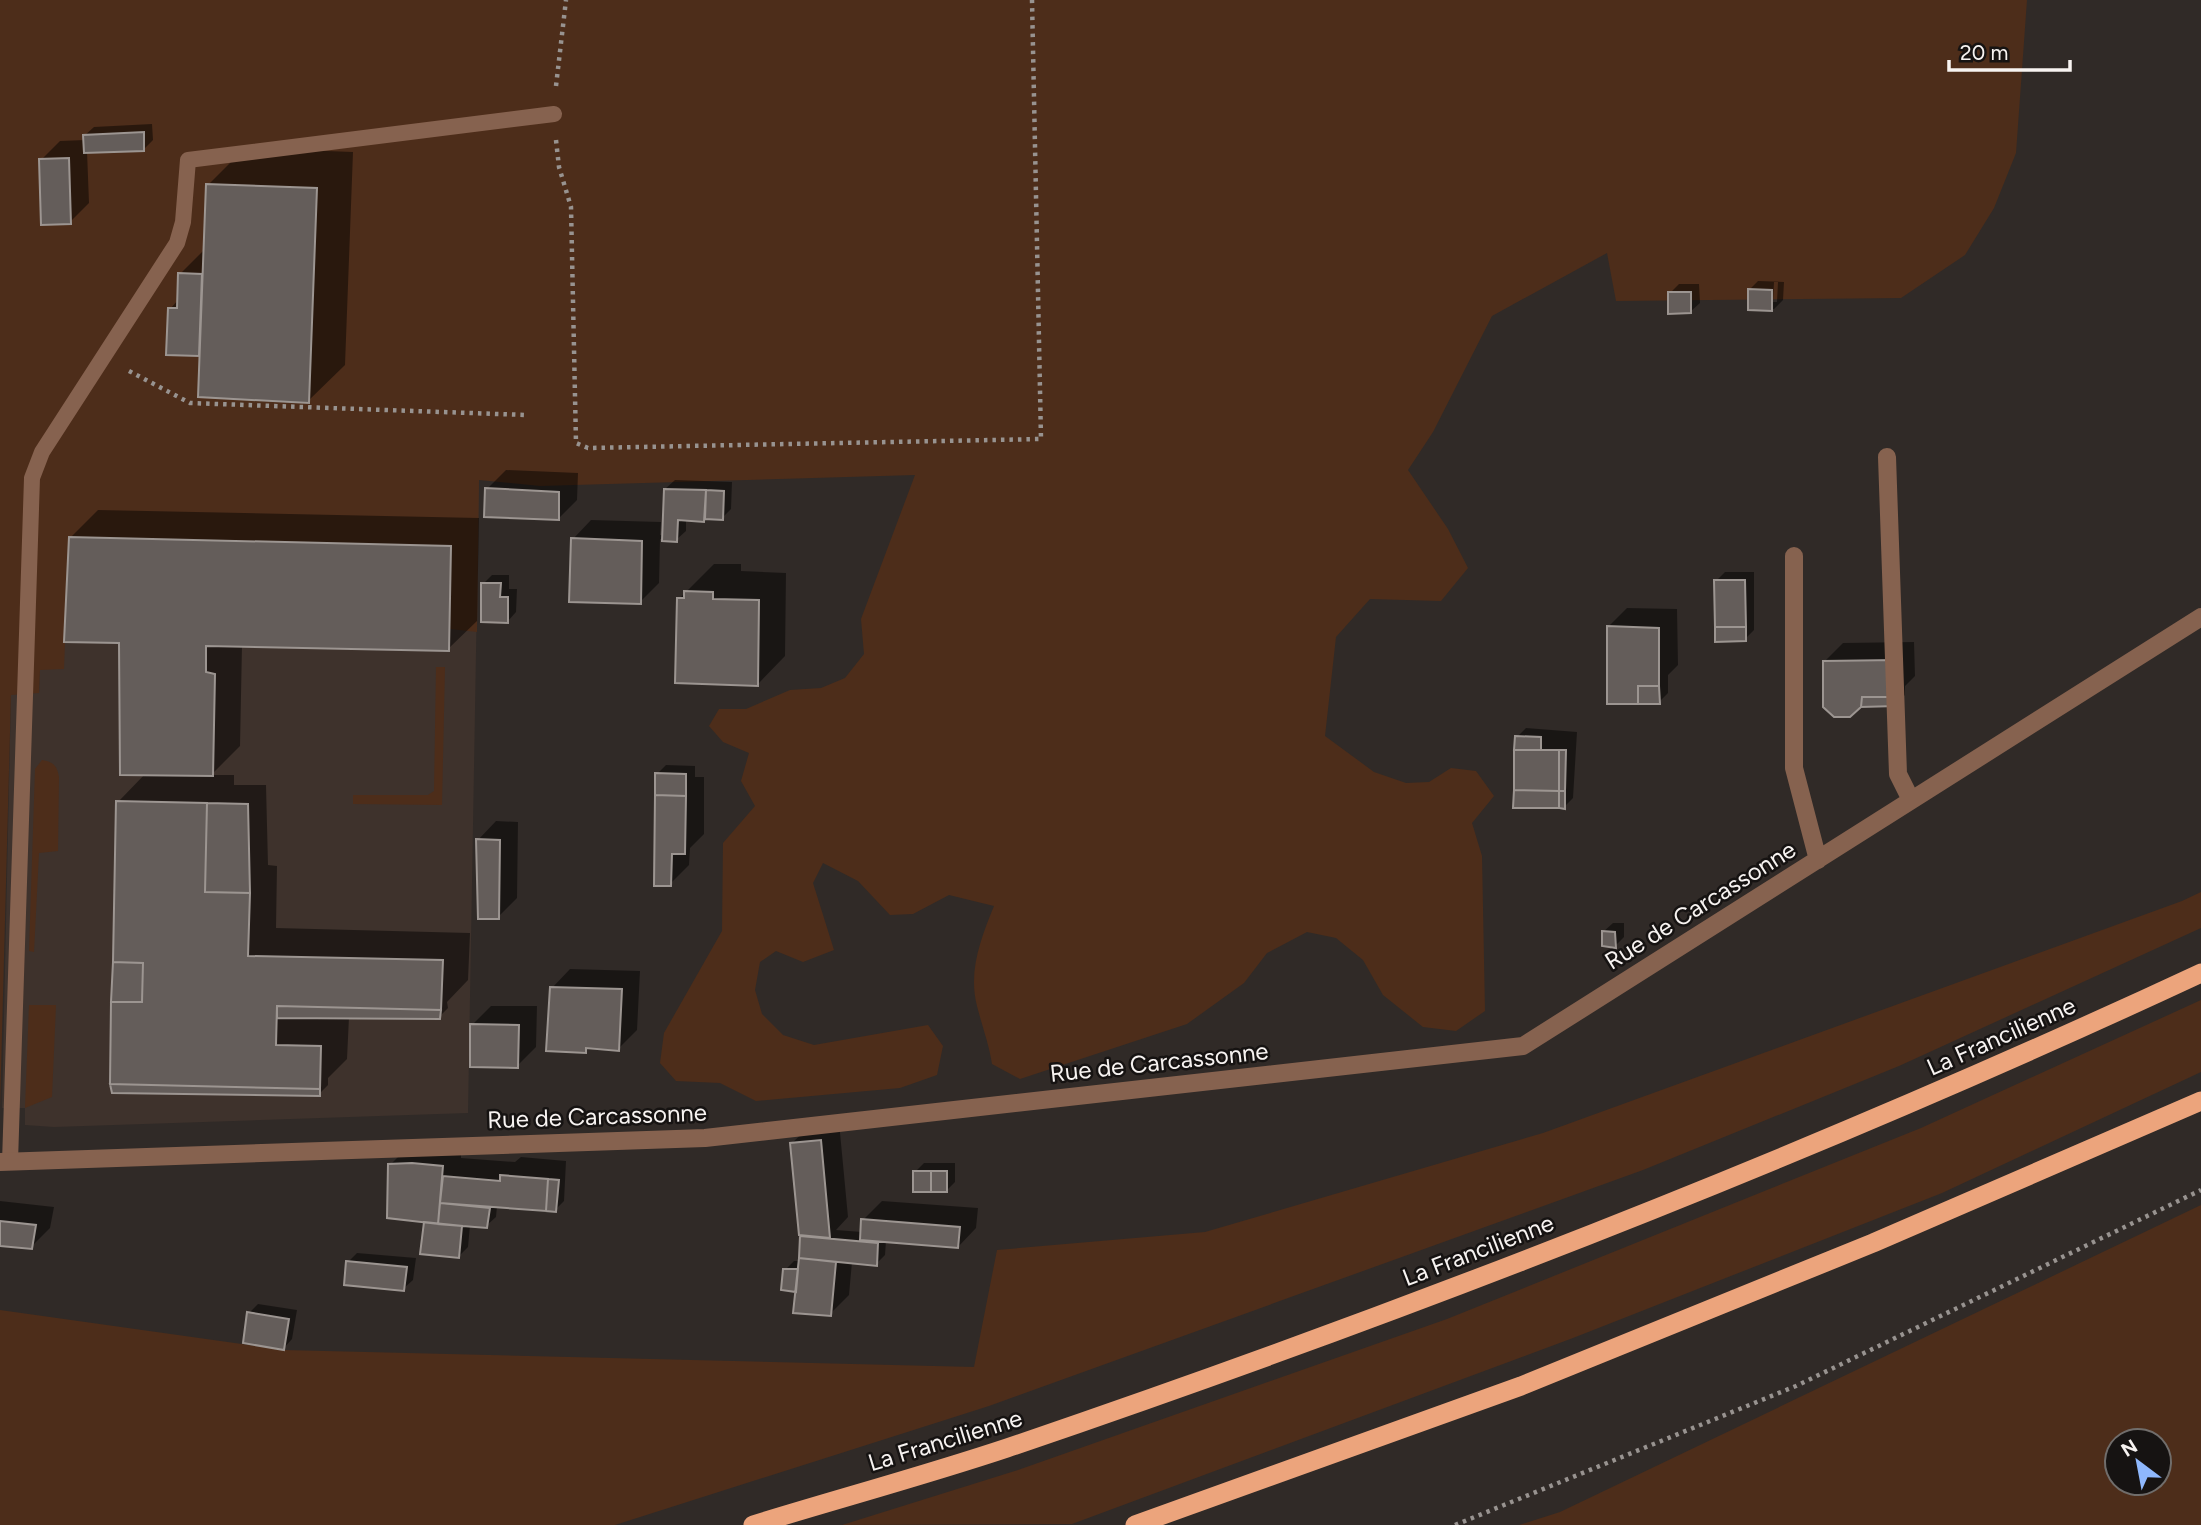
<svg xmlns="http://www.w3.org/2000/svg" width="2201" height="1525" font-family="Figtree,sans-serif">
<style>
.built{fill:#3e322c}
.green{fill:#4d2d1a;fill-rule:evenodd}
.shadow{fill:#0007;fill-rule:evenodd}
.building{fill:#645d5a;stroke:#9c9591;stroke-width:2}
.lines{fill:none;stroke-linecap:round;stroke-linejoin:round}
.path{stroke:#989390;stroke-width:4.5;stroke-dasharray:3.5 5;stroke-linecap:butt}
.service{stroke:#86624f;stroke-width:16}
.minor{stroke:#86624f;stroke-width:18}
.trunk{stroke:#eca47c;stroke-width:19}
.labels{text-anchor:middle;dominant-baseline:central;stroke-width:5;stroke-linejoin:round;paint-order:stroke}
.street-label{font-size:24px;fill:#f7f3f1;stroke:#161312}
</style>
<rect width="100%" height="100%" fill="#302a27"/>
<path class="built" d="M46 468 479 480 468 1113 54 1127 25 1125V1108H2L11 694 39 692Z"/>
<path class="green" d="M0 0H2027L2016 153 1994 208 1965 255 1901 298 1616 301 1607 253 1492 316 1433 432 1408 470 1448 529 1468 568 1441 601 1370 599 1336 637 1325 736 1374 772 1406 783 1429 782 1451 768 1476 771 1494 796 1472 823 1482 856 1485 1011 1456 1031 1423 1027 1383 995 1363 960 1336 938 1307 932 1267 953 1244 983 1187 1024 1020 1079 992 1064C989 1044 982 1026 977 1006 968 971 981 938 994 906L949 895 913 914 890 915 858 881 823 863 813 883 834 950 803 962 776 951 760 962 755 990 762 1014 783 1035 814 1045 928 1025 943 1046 937 1075 900 1088 756 1101 720 1083 676 1081 660 1063 664 1033 722 931 723 843 755 806 741 781 749 753 723 742 709 726 719 709H746L790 690 821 688 845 678 864 654 861 619 915 475 540 486 479 480 477 632 450 629 451 546 69 538 64 669 40 670 39 693 11 695 0 1108Z
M436 667H445L442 805 353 804V795H428L434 791Z
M42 760C54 762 57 766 59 777L58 851 39 853 34 952 29 951 35 769Z
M2201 892V928L1899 1066 1643 1170 989 1406 615 1525H0V1310L284 1350 974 1367 997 1250 1205 1232 1543 1133 2182 901Z
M2201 1000V1072L1942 1193 1573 1338 1072 1524 842 1525 1018 1470 1447 1319 1921 1128Z
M29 1005H56L52 1097 25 1108Z
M2201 1205V1525H1519L1560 1512ZM2159 1441V1483H2117V1441Z"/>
<path class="shadow" d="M152 124 153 140 144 149 87 151 89 203 70 222 41 160 60 141 85 140 84 136 94 127Z
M245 148 353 152 345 365 308 401 201 355 168 353 170 309 179 299 180 274 205 249 208 185Z
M1758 281 1784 282 1783 300 1774 309H1750L1749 290ZM1774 282H1778L1777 302H1773Z
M1679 284H1699L1700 303 1690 312 1670 293Z
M506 470 578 473 577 500 558 519 487 489Z
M675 480 732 482 731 509 722 518 686 519V531L676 540 660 539 659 583 640 602 573 539 591 520 661 522 660 535H664L665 489Z
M98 510 479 518 477 621 448 649 242 645 240 746 211 775H234V785H266L268 865 277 866 276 928 470 933 468 980 447 1002 448 1008 439 1017H349L347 1059 328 1078V1085L319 1094 113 1091 118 802 146 773 120 642 70 538Z
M714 564H741V571L786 573 785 656 757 685 679 599Z
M1725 572H1754V630L1745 639 1716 581Z
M492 575H509V589H517L516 612 507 622 483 584Z
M1627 608 1677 609 1678 665 1668 675V693L1659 702 1608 627Z
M1914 642 1915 676 1905 686V695L1896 705H1860L1824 662 1843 643Z
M1526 728 1577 732 1573 798 1564 807 1517 737Z
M666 765 695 766V777H704V834L690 848 689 865 670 884 657 774Z
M496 821 518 822 517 898 498 917 478 840Z
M1613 923H1624V937L1615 946 1603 932Z
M570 969 640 971 637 1030 618 1049 590 1047 585 1051 552 988Z
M491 1006H537L536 1047 517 1066 472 1025Z
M839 1122 848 1217 836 1230 862 1232 863 1220 882 1201 978 1208 976 1228 958 1247 886 1241 885 1255 876 1264 852 1262 849 1295 830 1314 797 1290 785 1270 794 1261H800L805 1234 792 1143 811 1125Z
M409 1146 461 1147V1158L515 1162 521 1157 566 1161 564 1201 555 1210 497 1206 496 1217 486 1226 470 1225 468 1247 459 1256 425 1223 390 1165Z
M924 1163H955V1182L946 1191 915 1172Z
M0 1201 54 1207 50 1228 31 1247 0 1244Z
M357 1253 416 1258 413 1280 403 1289 348 1262Z
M258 1304 297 1310 292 1339 283 1349 249 1313Z"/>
<path class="building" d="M144 132V151L84 153 83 135Z
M69 158 71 224 41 225 39 159Z
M206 184 317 188 309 403 198 397Z
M178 273 202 274 199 356 166 355 168 308H177Z
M1748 289 1772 290V311L1748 310Z
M1668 292H1691V313L1668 314Z
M485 488 559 492V520L484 517Z
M664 489 706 490 704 522 678 520 677 542 662 541Z
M706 490 724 491 723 520 705 519Z
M69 537 451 546 449 651 206 646V672L215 674 213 776 120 775 119 643 64 642Z
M571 538 642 541 641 604 569 602Z
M1714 580H1745L1746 627H1715Z
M481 583H501L500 597H508V623L481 622Z
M684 591 713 592V599L759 600 758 686 675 683 677 598H684Z
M1607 626 1659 628V686H1638V704H1607Z
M1715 627H1746V641L1715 642Z
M1896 660 1897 697H1862L1861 707 1850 717H1834L1823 707V661Z
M1638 686H1659L1660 704H1638Z
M1862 697H1897L1896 706 1861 707Z
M1515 736 1541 737V750H1514Z
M1514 750H1559V791L1514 790Z
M1559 750H1566L1565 791H1559Z
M655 773 686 774V796L655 795Z
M1514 790 1559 791V808H1513Z
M1559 791H1565V809L1559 808Z
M655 795 686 796 685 854H672L671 886H654Z
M116 801 207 803 205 892 250 893 248 956 443 960 441 1010 277 1006 276 1045 321 1046 320 1089 110 1084 111 1002H142L143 963 113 962Z
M207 803 248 804 250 893 205 892Z
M476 839 500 840 499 919H478Z
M1602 931 1615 932 1616 948 1602 946Z
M113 962 143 963 142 1002H111Z
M550 987 622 989 619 1051 586 1048V1053L546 1051Z
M277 1006 441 1010 440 1019 277 1018Z
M470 1024 519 1025 518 1068 470 1067Z
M110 1084 320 1089V1096L112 1093Z
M821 1140 830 1238 799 1235 790 1143Z
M412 1163 443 1166 438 1224 387 1218 388 1164Z
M913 1171H931V1192H913Z
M931 1171H947V1192H931Z
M500 1175 548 1179 546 1211 440 1203 443 1176 500 1181Z
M548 1179 559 1180 556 1212 546 1211Z
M440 1203 490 1208 487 1228 438 1224Z
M861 1219 960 1227 958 1248 860 1240Z
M0 1221 36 1225 32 1249 0 1246Z
M424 1222 462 1226 459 1258 420 1254Z
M800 1236 878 1243 877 1266 799 1258Z
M799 1258 836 1262 831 1316 793 1313Z
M346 1261 407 1267 404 1291 344 1285Z
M783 1269H798L796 1292 781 1290Z
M247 1312 289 1319 284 1350 243 1343Z"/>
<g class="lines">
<path class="path" d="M556 86 566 0
M556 140 559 167 571 207 576 443 588 448 1041 439 1032 0
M129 371 190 403 526 415
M1455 1525 1796 1386 2201 1190"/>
<path class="service" d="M10 1162 32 478 42 452 177 243 183 222 188 160 554 114"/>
<path class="minor" d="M1887 457 1898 774 1911 800
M1794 556V768L1818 860
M0 1162 705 1138 1523 1046 2201 617"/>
<path class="trunk" d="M753 1525C837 1499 923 1476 1007 1448 1412 1310 1813 1154 2201 973
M1135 1525 1521 1386 1873 1243 2201 1101"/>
</g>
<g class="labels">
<g class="street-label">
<text transform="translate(1700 905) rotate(-32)">Rue de Carcassonne</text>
<text transform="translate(2001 1036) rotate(-24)">La Francilienne</text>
<text transform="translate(1159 1062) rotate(-6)">Rue de Carcassonne</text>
<text transform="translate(597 1116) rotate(-2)">Rue de Carcassonne</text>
<text transform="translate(1478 1250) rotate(-21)">La Francilienne</text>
<text transform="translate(945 1440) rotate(-17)">La Francilienne</text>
</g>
</g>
<g transform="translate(2138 1462) rotate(328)"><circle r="33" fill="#161312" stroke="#706d6b" stroke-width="2"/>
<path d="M0-5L12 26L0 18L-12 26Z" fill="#8fb8fd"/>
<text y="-10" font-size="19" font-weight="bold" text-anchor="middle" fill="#f7f3f1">N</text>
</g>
<path d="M1949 60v10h121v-10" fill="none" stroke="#f7f3f1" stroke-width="3.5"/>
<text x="1960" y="60" font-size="21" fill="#f7f3f1" stroke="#161312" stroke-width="5" paint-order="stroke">20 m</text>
</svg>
